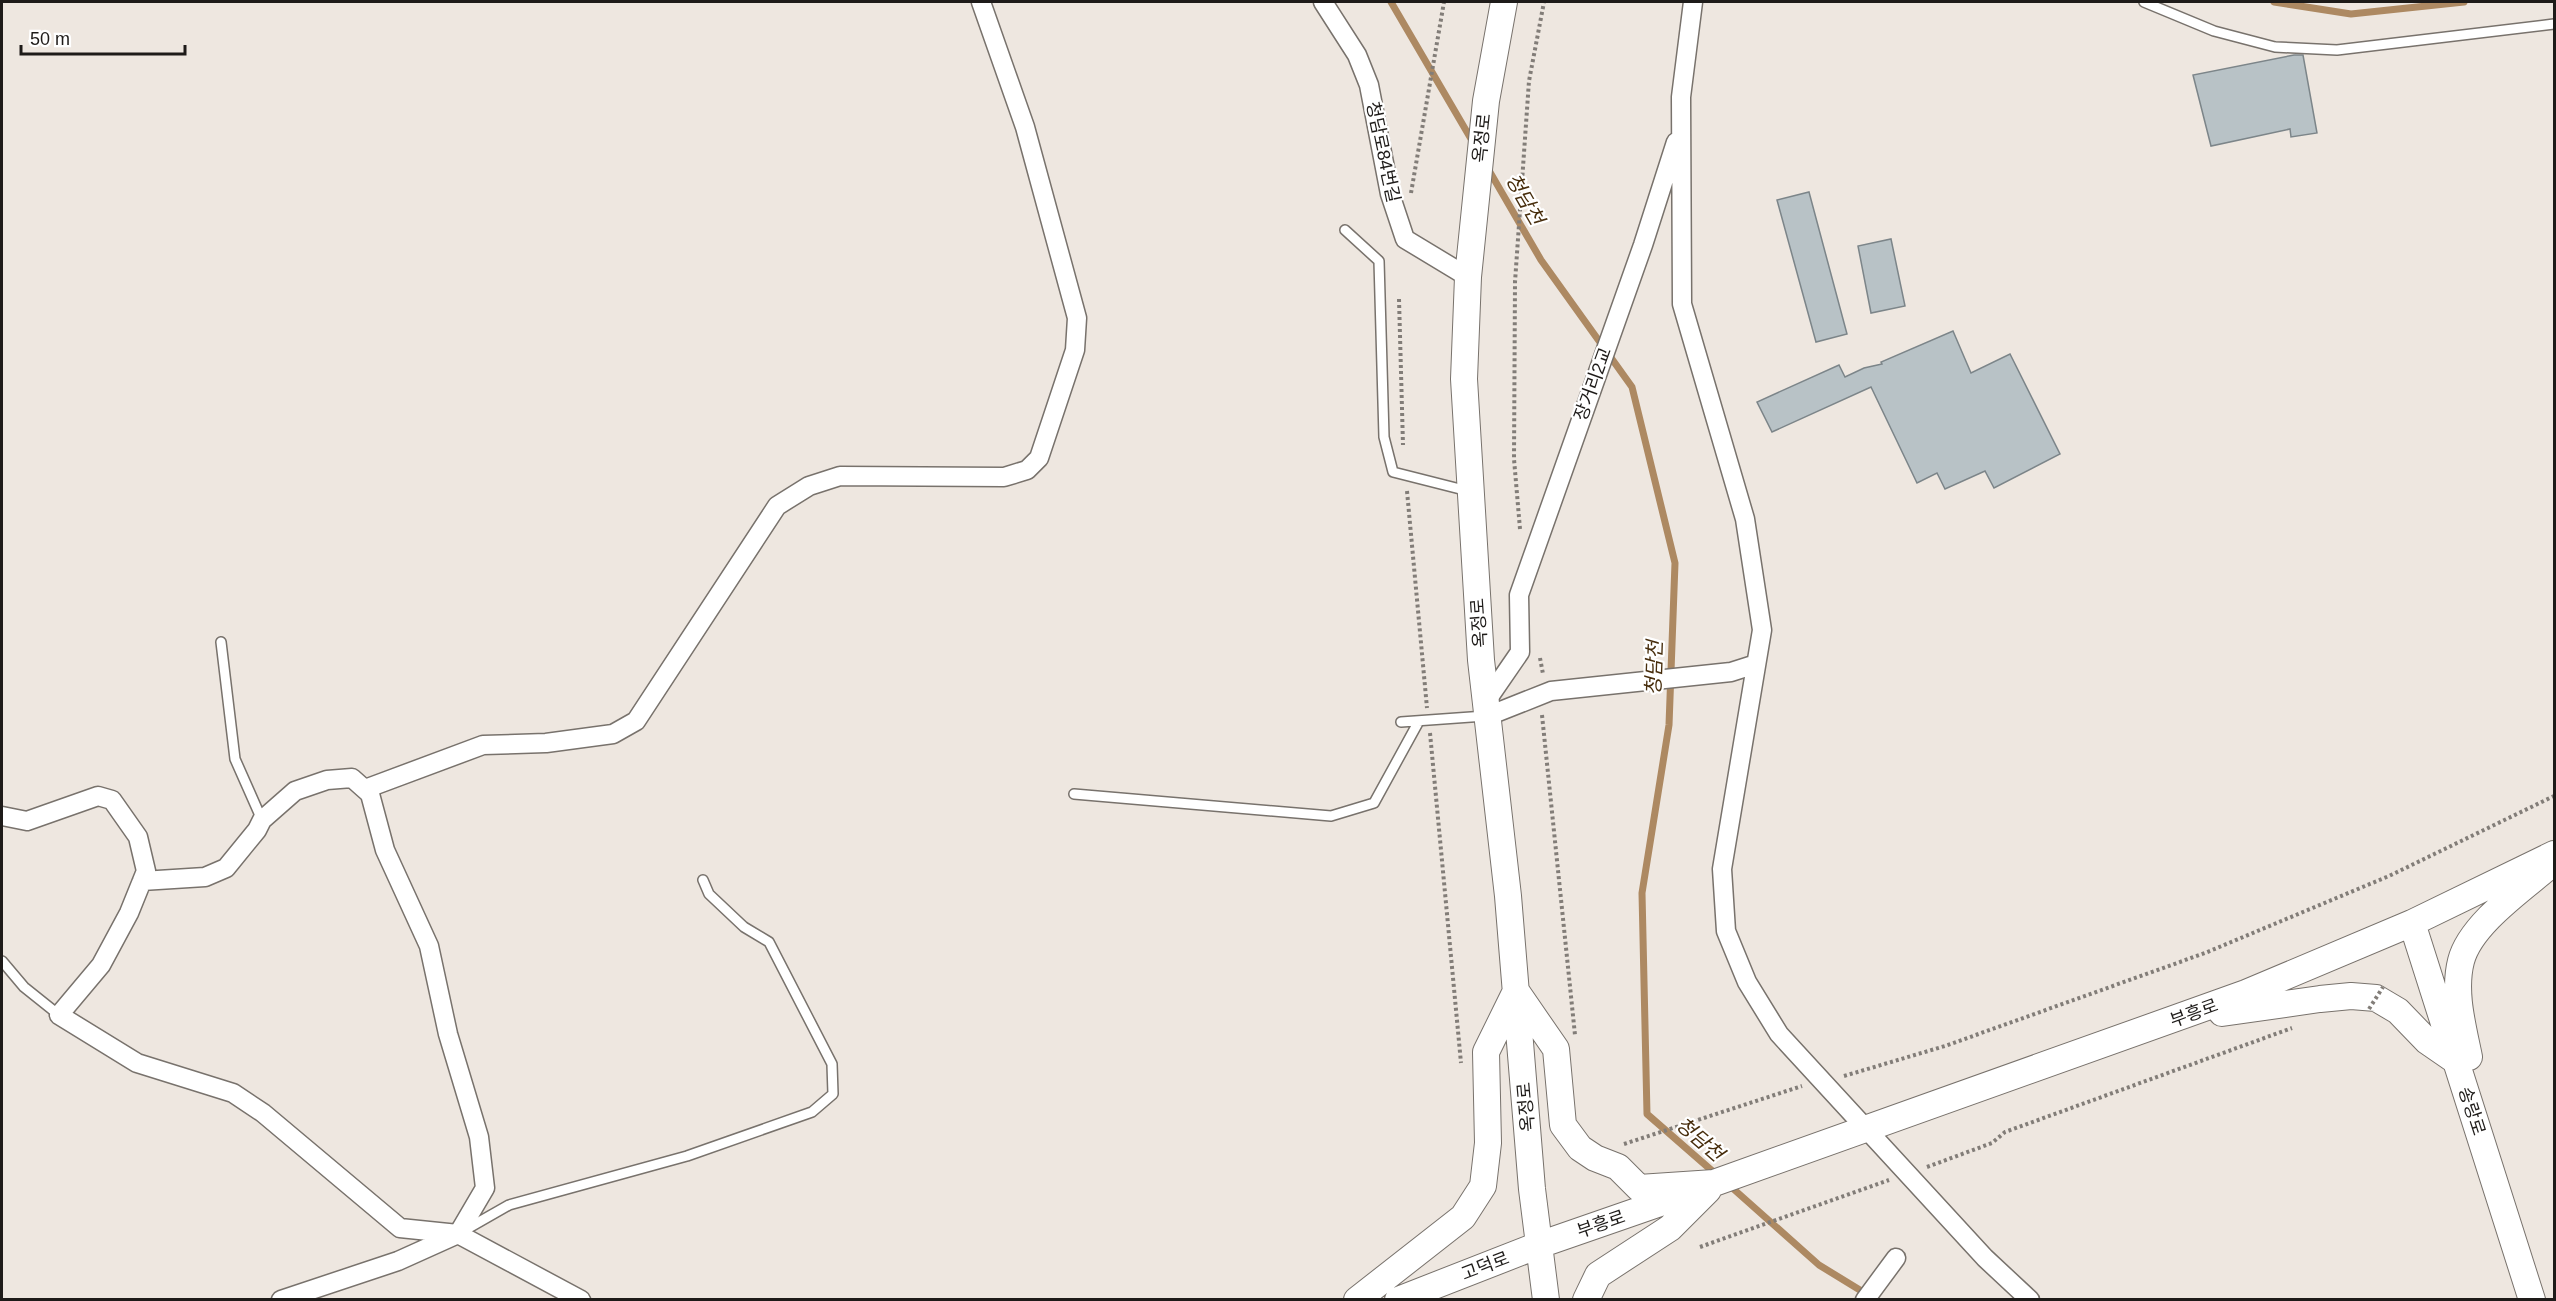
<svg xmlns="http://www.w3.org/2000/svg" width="2556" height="1301" font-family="Helvetica,'Noto Sans KR',sans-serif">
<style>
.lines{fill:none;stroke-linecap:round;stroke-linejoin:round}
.stream{stroke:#ad8962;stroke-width:7}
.building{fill:#b8c2c6;stroke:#7c8589;stroke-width:1.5}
.lane-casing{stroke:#78726c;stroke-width:12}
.street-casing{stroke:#78726c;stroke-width:21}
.secondary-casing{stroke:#78726c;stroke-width:28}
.path{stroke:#827d78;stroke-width:4;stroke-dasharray:3 3;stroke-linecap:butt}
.lane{stroke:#fff;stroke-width:9}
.street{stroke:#fff;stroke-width:18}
.secondary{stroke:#fff;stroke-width:26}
.path-bridge{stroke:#827d78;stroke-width:4;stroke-dasharray:3 3;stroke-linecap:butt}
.labels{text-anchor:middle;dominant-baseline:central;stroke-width:4.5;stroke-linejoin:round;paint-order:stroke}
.street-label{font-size:18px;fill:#1e1b19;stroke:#fff}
.water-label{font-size:20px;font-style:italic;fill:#472d0c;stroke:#fff}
</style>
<rect width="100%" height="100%" fill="#eee7e0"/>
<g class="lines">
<path class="stream" d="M1391 2 1474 144
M2274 2 2351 14 2464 2
M1487 167 1541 260 1632 387 1675 563 1669 725 1642 893 1647 1114 1718 1176
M1729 1185 1819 1265 1868 1295"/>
</g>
<path class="building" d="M2294 55H2303L2317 133 2291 137 2290 129 2211 146 2193 75Z
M1809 192 1847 334 1816 342 1777 200Z
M1891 239 1905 306 1871 313 1858 246Z
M1953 331 1971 373 2010 354 2060 454 1994 488 1985 471 1945 489 1937 473 1917 483 1871 387 1772 432 1757 402 1839 365 1845 377 1864 368 1882 364 1881 362Z"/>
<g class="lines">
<g class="lane-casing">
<path id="lane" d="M2144 2 2214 31 2275 47 2337 50 2554 24
M1345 230 1379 261 1384 437 1393 472 1468 491
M221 642 235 759 262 820
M1401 722 1485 716
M1074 794 1331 816 1374 803 1419 721
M2 961 24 987 59 1015
M465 1230 509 1205 687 1156 812 1112 833 1094 832 1064 769 942 744 927 709 894 703 880"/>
</g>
<g class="street-casing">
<path id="street" d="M1323 2 1357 55 1369 85 1390 194 1405 239 1468 277
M1693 2 1681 97 1682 304 1745 519 1762 630 1722 869 1726 931 1747 982 1779 1034 1985 1258 2030 1300
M1487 700 1520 652 1519 595 1643 245 1676 142
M1488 716 1551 691 1731 672 1756 664
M365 789 483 745 546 743 613 734 636 721 777 506 809 486 840 476 1004 477 1027 470 1039 458 1075 350 1077 318 1025 127 981 2
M2 816 27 821 98 796 112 800 138 837 146 871 129 913 101 965 59 1015 137 1063 233 1093 263 1113 400 1228 458 1234 581 1300
M142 881 205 877 226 868 257 830 262 820 295 791 327 780 352 778 370 794 385 850 429 946 448 1034 479 1137 485 1188 458 1234 398 1261 281 1300
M1865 1300 1896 1258"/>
</g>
<g class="secondary-casing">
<path id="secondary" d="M1504 2 1486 101 1468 277 1464 379 1481 660 1508 896 1532 1189 1546 1300
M2412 923 2532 1300
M2222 1013 2320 999 2351 996 2376 998 2398 1011 2427 1041 2456 1061
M2469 1057C2463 1027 2453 992 2461 961 2470 925 2521 890 2548 867
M1357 1300 1463 1217 1483 1186 1488 1143 1486 1052 1516 991 1556 1049 1563 1125 1580 1148 1595 1158 1618 1167 1639 1188 1714 1183 2246 993 2412 923 2554 854
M1398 1300 1539 1245 1689 1193
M1586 1300 1598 1275 1670 1228 1708 1190"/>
</g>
<path class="path" d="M1411 193 1444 2
M1399 299 1403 445
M1407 491 1427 708
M1520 529 1514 459 1515 282 1529 81 1544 2
M1540 658 1543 674
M1542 715 1575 1035
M1430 733 1461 1063
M1844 1076 1945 1046 2205 953 2389 876 2554 796
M1624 1144 1802 1086
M1927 1167 1992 1143 2005 1132 2292 1028
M1700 1247 1889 1180"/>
<use href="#lane" class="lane"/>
<use href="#street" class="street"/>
<use href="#secondary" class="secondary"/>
<path class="path-bridge" d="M2369 1009 2383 987"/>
</g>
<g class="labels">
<g class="street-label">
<text transform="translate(1482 138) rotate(-84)">옥정로</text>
<text transform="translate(1383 152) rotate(78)">청담로84번길</text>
<text transform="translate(1593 384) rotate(-70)">장거리2교</text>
<text transform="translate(1479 623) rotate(-94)">옥정로</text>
<text transform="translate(2194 1013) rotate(-20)">부흥로</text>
<text transform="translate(1526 1107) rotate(-95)">옥정로</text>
<text transform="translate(2472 1111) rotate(72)">송랑로</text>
<text transform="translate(1601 1224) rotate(-19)">부흥로</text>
<text transform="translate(1485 1266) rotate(-21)">고덕로</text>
</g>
<g class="water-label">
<text transform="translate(1525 199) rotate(60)">청담천</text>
<text transform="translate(1654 668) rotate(-88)">청담천</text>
<text transform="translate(1700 1139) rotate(41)">청담천</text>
</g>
</g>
<rect width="2556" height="1301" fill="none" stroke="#1e1b19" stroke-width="6"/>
<path d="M21 45v9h164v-9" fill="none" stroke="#1e1b19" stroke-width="3"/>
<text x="30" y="45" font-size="18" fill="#1e1b19" stroke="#ffffff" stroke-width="4.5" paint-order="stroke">50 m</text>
</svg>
